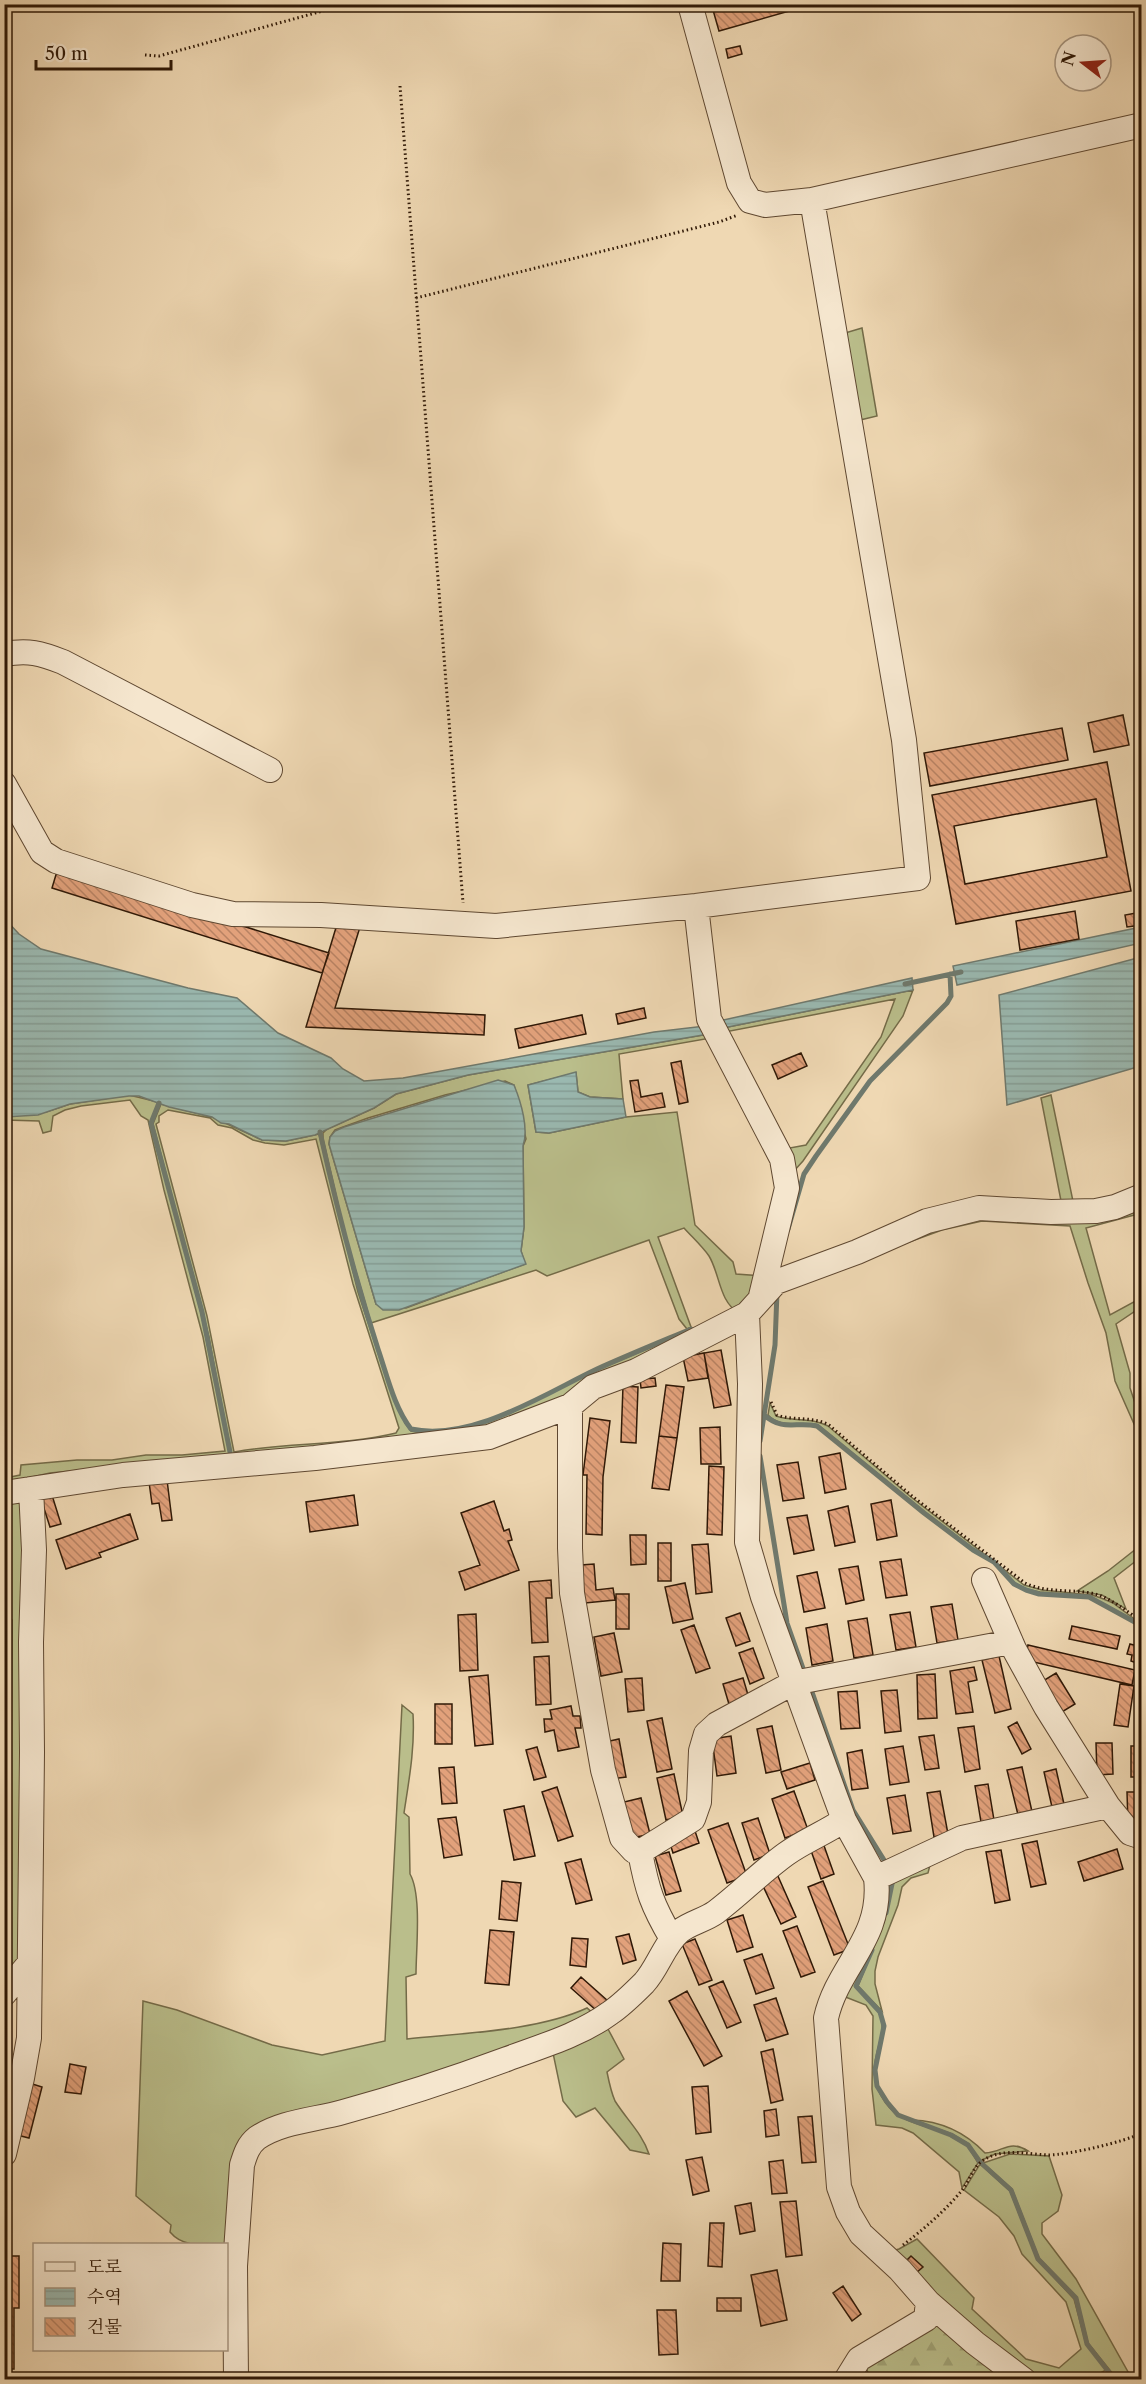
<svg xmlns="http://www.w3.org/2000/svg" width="1146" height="2384" font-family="'Libre Caslon Text','Noto Serif KR',serif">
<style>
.grass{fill:#babe8b;stroke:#746b48;stroke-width:1.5;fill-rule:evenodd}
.forest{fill:url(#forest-firs);stroke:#746b48;stroke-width:1.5}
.water{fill:url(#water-rules);stroke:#6f796d;stroke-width:1.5}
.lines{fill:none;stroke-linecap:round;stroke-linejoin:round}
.stream{stroke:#6f796d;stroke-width:5}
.building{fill:url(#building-back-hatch);stroke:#2f1806;stroke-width:1.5;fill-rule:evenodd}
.minor-casing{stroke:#5f4831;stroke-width:26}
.path{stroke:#2f1806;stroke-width:3;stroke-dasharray:1.5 3;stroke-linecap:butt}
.minor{stroke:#f5e6ce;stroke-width:24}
</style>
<defs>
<pattern id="forest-firs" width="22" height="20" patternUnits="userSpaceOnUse" patternTransform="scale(1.5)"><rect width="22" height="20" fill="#babe8b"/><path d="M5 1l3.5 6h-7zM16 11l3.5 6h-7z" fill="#a0a376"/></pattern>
<pattern id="water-rules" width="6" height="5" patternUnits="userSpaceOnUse" patternTransform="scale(1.5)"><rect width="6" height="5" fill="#9ab9b1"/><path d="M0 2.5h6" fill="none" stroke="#859e97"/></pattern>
<pattern id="building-back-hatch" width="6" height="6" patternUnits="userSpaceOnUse" patternTransform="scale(1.5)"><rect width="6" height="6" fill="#e2a17b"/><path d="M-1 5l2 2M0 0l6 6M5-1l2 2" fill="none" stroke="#b88263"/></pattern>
</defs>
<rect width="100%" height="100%" fill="#efd8b3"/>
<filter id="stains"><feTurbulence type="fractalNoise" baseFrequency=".00333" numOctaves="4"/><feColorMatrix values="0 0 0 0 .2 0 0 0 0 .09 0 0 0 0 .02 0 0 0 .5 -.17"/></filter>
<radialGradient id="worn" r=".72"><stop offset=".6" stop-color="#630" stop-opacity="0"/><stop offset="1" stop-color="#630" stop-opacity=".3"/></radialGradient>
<path class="grass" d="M862 328 877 416 860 420 845 333Z
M913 990 903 1016 803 1161 793 1172 785 1144 790 1148 806 1145 881 1037 895 999 725 1032 723 1028Z
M709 1034 711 1038 619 1054 623 1099 590 1097 578 1092 576 1073 528 1085 536 1132 549 1133 626 1117 677 1112 695 1225 733 1262 736 1274 763 1276 739 1313C719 1302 720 1274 709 1256 702 1246 692 1237 684 1228L658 1237 691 1327 687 1329 679 1319 649 1240 547 1276 536 1270 371 1323 345 1234 323 1139V1133L327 1129 374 1108 396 1094 468 1075ZM505 1081 514 1085 526 1139 523 1146 524 1227 521 1251 525 1264 406 1308 376 1304 329 1144 330 1137 335 1130 368 1118 445 1095Z
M129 1095 158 1102 151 1124 201 1313 230 1454 209 1337 153 1124 161 1104 212 1117 262 1140 286 1141 319 1134 358 1292 389 1386 405 1423 411 1431 421 1433 447 1431 471 1428 496 1419 599 1369 690 1331 551 1404 488 1431 50 1473 5 1483V1478L20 1475 21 1465 77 1460H112L146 1455H182L225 1451 203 1337 164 1190 148 1120 141 1116 130 1100 81 1106 65 1110 53 1116 51 1131 43 1133 39 1121 5 1120V1116L46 1112 70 1104ZM168 1110 210 1118 218 1125 232 1128 253 1140 265 1143 284 1145 316 1139 353 1284 399 1428 396 1433C343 1446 287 1442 234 1452L207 1316 156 1124 159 1122V1116Z
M1051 1095 1074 1206H1062L1041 1098Z
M1141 1203V1212L1138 1214 1086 1228 1110 1315 1141 1298V1307L1116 1324 1130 1373V1388L1141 1421V1461L1135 1444 1138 1433 1115 1381 1106 1333 1088 1283 1070 1226 982 1221 942 1230 901 1245 938 1223Z
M770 1403 776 1416C793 1422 812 1417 828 1426L911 1497 1024 1585 1042 1590 1092 1595 1101 1598 1113 1603 1141 1624 1089 1596 1040 1592 1026 1589 1015 1583 995 1562 974 1549 925 1512 818 1425C801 1420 782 1430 768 1415Z
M25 1495 18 1970 5 1987V1968L10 1934 12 1620 5 1617C5 1597 2 1574 5 1554 7 1535 17 1522 5 1505Z
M1141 1545V1557L1114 1578 1126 1609 1102 1595 1077 1591 1108 1571Z
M402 1705 413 1714C415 1748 409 1780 404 1813L409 1817 410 1874C422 1895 416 1949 416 1974L406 1977 407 2039C463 2033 537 2031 587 2008L596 2016 577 2028 261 2127 226 2244C206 2244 184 2249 170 2232L171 2225 136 2196 143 2001 177 2010 272 2045 322 2055 385 2041Z
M930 1865 928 1873 911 1878 902 1887 898 1905 878 1957 875 1971V1984L882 2011 858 1986 884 1922 894 1880Z
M891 1880 882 1921 855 1986C862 1995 875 2004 879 2013 892 2039 858 2064 885 2102 906 2132 946 2123 968 2147 972 2152 975 2158 978 2163L962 2188 959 2172 913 2133 902 2128 876 2125 872 2089 873 2016 866 2005 843 1996 885 1888Z
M608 2029 624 2059 607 2072C609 2082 611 2092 615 2101 627 2120 642 2133 649 2154L630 2150 595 2108 576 2117 563 2101 553 2053Z
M912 2120C942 2121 965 2132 985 2153 1004 2152 1009 2139 1028 2151L995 2154 980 2161 969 2144 952 2134Z
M1010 2154 1049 2156 1062 2195 1058 2211 1042 2223V2234L1076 2279 1132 2379H1117L1088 2343 1077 2298 1039 2258 1012 2189 983 2163Z
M980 2164 1010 2191 1037 2259 1074 2299 1086 2344 1106 2370 1089 2379H1037L996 2353 888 2252 899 2249 917 2239 974 2298 972 2309 1026 2359 1059 2368 1081 2349 1066 2302 1022 2254 1014 2236 999 2217 964 2190Z"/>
<path class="forest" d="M936 2324 1004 2379H870L866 2367Z"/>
<path class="water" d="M4 918 19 934 41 949 188 988 237 998 278 1033 331 1058 343 1069 364 1081 403 1078 654 1032 705 1026 709 1034 468 1075 396 1094 374 1108 315 1135 286 1141 262 1140 229 1124 221 1123 212 1117 169 1107 139 1096H129L70 1104 38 1115 5 1117Z
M1141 927V943L957 985 953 966Z
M1141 957V1066L1007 1105 999 995Z
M912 978 913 990 723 1028 719 1021Z
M576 1072 578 1092 590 1097 623 1099 626 1117 549 1133 536 1132 528 1085Z
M498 1080 514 1085C521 1102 529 1129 523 1146L524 1227 521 1251 526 1264 399 1310H383L376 1304 329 1144 330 1137 335 1131 344 1127Z"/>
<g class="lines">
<path class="stream" d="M905 984 961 972
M159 1103 151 1123 202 1312 230 1452
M320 1132C336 1205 355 1278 378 1349 387 1375 394 1407 411 1429 472 1442 544 1394 597 1369 628 1355 660 1342 691 1329L692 1333
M788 1229 804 1174 816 1156 870 1081 947 1003 951 996 950 974
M764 1415C784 1432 796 1421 817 1426L924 1513 973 1550 994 1562 1014 1584 1026 1590 1039 1594 1089 1597 1142 1626
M760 1441 775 1345 777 1292
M760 1456 787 1623 805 1674
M812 1692 853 1810 884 1860
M886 1913 893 1879
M872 1950 856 1986 880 2012 884 2026 875 2070 877 2086 887 2102 898 2115 951 2135 968 2145 980 2162 1011 2190 1038 2259 1076 2298 1087 2344 1115 2380"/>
</g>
<path class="building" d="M733 4H814L719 31 713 10Z
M740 46 742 54 728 58 726 49Z
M1123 715 1129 745 1094 752 1088 723Z
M1062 728 1068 760 930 786 924 753Z
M1107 762 1131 891 956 924 932 795ZM1096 799 1107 857 965 884 954 826Z
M58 868 329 953 322 973 52 888Z
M1075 911 1079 939 1020 950 1016 921Z
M1142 912V925L1127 927 1125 915Z
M338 921 360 927 335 1008 485 1015 484 1035 306 1027Z
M644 1008 646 1018 618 1024 616 1014Z
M582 1015 586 1034 519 1048 515 1029Z
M801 1053 807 1066 778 1079 772 1065Z
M681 1061 688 1102 679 1104 671 1063Z
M638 1080 641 1097 662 1093 665 1107 635 1112 630 1081Z
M721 1350 731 1405 714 1408 704 1353Z
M704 1353 708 1378 688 1381 683 1357Z
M655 1378 656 1386 641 1388 640 1379Z
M666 1385 684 1387 677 1438 659 1436Z
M623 1386 638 1387 636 1443 621 1442Z
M590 1418 610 1421 603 1477 602 1535 586 1534 587 1475H583Z
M720 1427 721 1464H701L700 1428Z
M659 1436 677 1438 669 1490 652 1488Z
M840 1453 846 1489 825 1493 819 1457Z
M798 1462 804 1498 783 1501 777 1465Z
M709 1466 724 1467 722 1535 707 1534Z
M167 1480 172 1520 162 1521 159 1503 152 1504 149 1482Z
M51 1492 61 1524 50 1527 40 1496Z
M354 1495 358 1525 310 1532 306 1502Z
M891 1500 897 1536 877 1540 871 1504Z
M494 1501 504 1531 509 1529 512 1540 508 1541 519 1570 465 1590 459 1572 480 1565 461 1513Z
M848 1506 855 1542 835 1546 828 1511Z
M130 1514 138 1539 99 1553 101 1557 66 1569 56 1540Z
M807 1515 814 1550 794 1554 787 1518Z
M630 1535H646V1564L631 1565Z
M658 1543H671V1581H658Z
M708 1544 712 1592 696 1594 692 1545Z
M901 1559 907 1595 886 1598 880 1562Z
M594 1564 596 1590 613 1588 615 1600 585 1603 581 1565Z
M858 1566 864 1600 846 1604 839 1569Z
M817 1572 825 1608 804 1612 797 1576Z
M551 1580 552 1598H546L548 1642 532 1643 529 1582Z
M685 1583 693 1619 673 1623 665 1587Z
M616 1594H629V1629H616Z
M952 1604 958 1640 937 1643 931 1607Z
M910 1612 916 1647 896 1650 890 1615Z
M740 1613 750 1641 736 1646 726 1618Z
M476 1614 478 1670 460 1671 458 1615Z
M867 1618 873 1655 854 1658 848 1621Z
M827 1624 833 1661 812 1665 806 1628Z
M694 1625 710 1668 696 1673 681 1630Z
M1072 1626 1120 1636 1117 1649 1069 1639Z
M614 1633 622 1672 601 1676 594 1637Z
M1130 1644 1142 1647V1665L1131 1661 1132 1655 1127 1654Z
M1028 1645 1135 1670 1132 1685 1025 1660Z
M753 1648 764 1678 750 1684 739 1653Z
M549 1656 551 1704 536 1705 534 1657Z
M999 1656 1011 1709 995 1713 982 1660Z
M974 1667 977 1680 968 1682 973 1712 956 1714 950 1671Z
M1056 1673 1075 1704 1057 1715 1038 1684Z
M935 1674 937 1718 918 1719 917 1675Z
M488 1675 493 1744 475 1746 469 1677Z
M642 1678 644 1710 628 1712 625 1679Z
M743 1678 751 1705 731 1711 723 1684Z
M1120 1684 1134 1686 1128 1727 1114 1725Z
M897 1690 901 1731 885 1733 881 1691Z
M857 1691 860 1728 841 1729 838 1692Z
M435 1704H452V1744H435Z
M571 1706 573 1716H580L581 1728H575L579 1747 558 1751 554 1730 545 1732 544 1719H552L550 1710Z
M662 1718 672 1769 657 1772 647 1721Z
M1017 1722 1031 1749 1022 1754 1008 1727Z
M772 1726 781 1770 766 1773 757 1729Z
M974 1726 980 1769 965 1772 958 1728Z
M934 1735 939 1768 925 1770 919 1737Z
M731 1736 736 1773 717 1776 712 1739Z
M619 1739 626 1777 611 1779 605 1742Z
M1096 1743H1112L1113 1774 1097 1775Z
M903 1746 909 1782 890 1785 885 1749Z
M1131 1746H1142V1777H1131Z
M537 1747 546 1777 534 1780 526 1750Z
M862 1750 868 1788 852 1790 847 1753Z
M810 1763 815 1780 787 1789 781 1772Z
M454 1767 457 1803 442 1804 439 1768Z
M1022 1767 1033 1816 1019 1819 1007 1770Z
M1056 1769 1064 1804 1052 1807 1044 1772Z
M674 1774 683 1816 666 1820 657 1778Z
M988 1784 995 1826 982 1828 975 1786Z
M557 1787 573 1836 558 1841 542 1792Z
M794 1791 808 1830 785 1838 772 1799Z
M940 1791 948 1834 934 1837 927 1793Z
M1127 1792H1142V1824H1128Z
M905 1795 911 1831 893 1834 887 1798Z
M641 1798 650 1834 633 1838 624 1802Z
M524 1806 535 1856 514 1860 504 1810Z
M456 1817 462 1855 444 1858 438 1819Z
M758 1818 770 1854 754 1860 742 1823Z
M728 1823 747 1876 727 1883 708 1830Z
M695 1831 699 1843 673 1853 669 1840Z
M822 1840 834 1874 821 1879 809 1845Z
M1037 1841 1046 1884 1031 1887 1022 1844Z
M1138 1845H1142V1880H1140Z
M1117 1849 1123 1869 1084 1881 1078 1862Z
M1001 1850 1010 1900 995 1903 986 1852Z
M669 1852 681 1891 666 1895 655 1856Z
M581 1859 592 1900 576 1904 565 1863Z
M777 1874 796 1917 781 1924 761 1882Z
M502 1881 521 1883 517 1921 499 1919Z
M823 1881 850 1949 834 1955 808 1887Z
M743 1915 753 1947 737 1952 727 1920Z
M797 1926 815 1972 801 1977 783 1931Z
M490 1930 514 1932 509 1985 485 1983Z
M629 1934 636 1960 623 1964 616 1937Z
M572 1938 588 1939 586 1967 570 1965Z
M695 1939 712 1980 699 1985 682 1944Z
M762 1954 774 1988 756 1994 744 1960Z
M581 1977 608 2001 598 2012 571 1988Z
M723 1981 741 2022 727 2028 709 1987Z
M687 1991 722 2056 704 2066 669 2001Z
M776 1998 788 2034 766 2041 754 2005Z
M773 2049 783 2100 771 2103 761 2052Z
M70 2064 86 2067 81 2094 65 2092Z
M26 2082 42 2087 29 2138 13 2134Z
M708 2086 711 2132 696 2134 692 2087Z
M776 2109 779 2135 766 2137 764 2111Z
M812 2116 816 2162 802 2163 798 2117Z
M702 2157 709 2191 693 2195 686 2160Z
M783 2160 787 2193 772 2194 769 2162Z
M796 2201 802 2255 786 2257 780 2202Z
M751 2203 755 2231 740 2234 735 2206Z
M710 2223H724L722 2267 708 2266Z
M663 2243 681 2244 680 2281H661Z
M4 2256H19V2308H14V2369H4Z
M911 2256 923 2267 916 2273 905 2262Z
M777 2270 787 2320 761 2326 751 2275Z
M843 2286 861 2314 852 2321 833 2293Z
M717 2298H741V2311H717Z
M657 2310H676L678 2354 659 2355Z"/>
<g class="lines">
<g class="minor-casing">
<path id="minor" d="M690 4 739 183 750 201 765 205 812 200 1142 125
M4 654C29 650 40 653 63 662L270 770
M4 784 42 852 56 861 192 905 233 914 321 915 496 926 696 906 918 878 904 740 812 200
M696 906 709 1019 782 1159 787 1188 761 1296
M747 1314 750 1384 747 1542 763 1597 834 1793 844 1820 876 1878C883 1939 838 1965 826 2018L839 2187 848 2212 861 2234 900 2270 928 2302 975 2343 1024 2380
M570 1406V1548L572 1593 603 1770 622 1838 634 1851 640 1852 693 1819 699 1802 701 1751 706 1734 717 1724 793 1683 1011 1642
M4 1493 123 1475 315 1458 489 1437 570 1406 593 1387 636 1371 747 1314 776 1282 857 1252 927 1221 979 1208 1051 1212 1096 1211 1115 1207 1142 1196
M984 1580 1014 1649 1046 1707 1108 1806 1130 1833 1142 1837
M640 1852C647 1890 652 1905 672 1939
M876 1878 962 1838 1108 1806
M4 1994 28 1965
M4 2154 22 2078 29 2038 32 1752 31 1642 34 1550 31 1489
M236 2380 235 2266 242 2165C245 2155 248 2145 257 2138 282 2121 315 2120 343 2112 398 2097 453 2079 507 2059 542 2046 580 2035 610 2013 622 2005 634 1993 644 1983 658 1968 664 1944 680 1931 690 1923 705 1920 716 1912 740 1894 761 1872 786 1854 804 1841 825 1833 844 1820
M846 2380 859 2359 926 2319 928 2302"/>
</g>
<path class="path" d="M145 55 159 56 348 4
M400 86 463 903
M416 298 719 222 738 215
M771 1402 777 1415C794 1421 813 1416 829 1425L912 1496 1025 1583C1046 1593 1069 1589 1091 1593 1111 1597 1125 1611 1142 1621
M903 2245C924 2229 947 2209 963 2189 969 2181 973 2168 981 2162 1000 2147 1026 2154 1048 2155 1068 2155 1124 2142 1142 2133"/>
<use href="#minor" class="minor"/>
</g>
<rect width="1146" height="2384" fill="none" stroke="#efd8b3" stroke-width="24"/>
<rect x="6" y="6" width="1134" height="2372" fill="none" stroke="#2f1806" stroke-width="3"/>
<rect x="12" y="12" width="1122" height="2360" fill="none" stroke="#2f1806" stroke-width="1.5"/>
<rect x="33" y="2243" width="195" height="108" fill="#f5e6ce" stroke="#a6947e" stroke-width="1.5"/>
<rect x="45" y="2262" width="30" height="9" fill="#f5e6ce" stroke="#a6947e" stroke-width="1.5"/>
<text x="87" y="2273" font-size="18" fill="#2f1806">도로</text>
<rect x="45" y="2288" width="30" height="18" fill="url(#water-rules)" stroke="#a6947e" stroke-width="1.5"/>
<text x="87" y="2303" font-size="18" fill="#2f1806">수역</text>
<rect x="45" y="2318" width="30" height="18" fill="url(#building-back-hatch)" stroke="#a6947e" stroke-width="1.5"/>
<text x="87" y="2333" font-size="18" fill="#2f1806">건물</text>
<g transform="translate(1083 63) rotate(287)"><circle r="28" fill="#f5e6ce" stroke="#a6947e" stroke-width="1.5"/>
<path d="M0-4.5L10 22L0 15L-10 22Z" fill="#8f2418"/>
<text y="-9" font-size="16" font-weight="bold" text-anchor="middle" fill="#2f1806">N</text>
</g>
<path d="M36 60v9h135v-9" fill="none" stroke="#2f1806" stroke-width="3"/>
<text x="45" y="60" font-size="18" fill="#2f1806" stroke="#f5e6ce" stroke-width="4.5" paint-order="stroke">50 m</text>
<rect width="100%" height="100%" filter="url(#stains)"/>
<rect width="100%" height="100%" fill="url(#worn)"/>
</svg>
